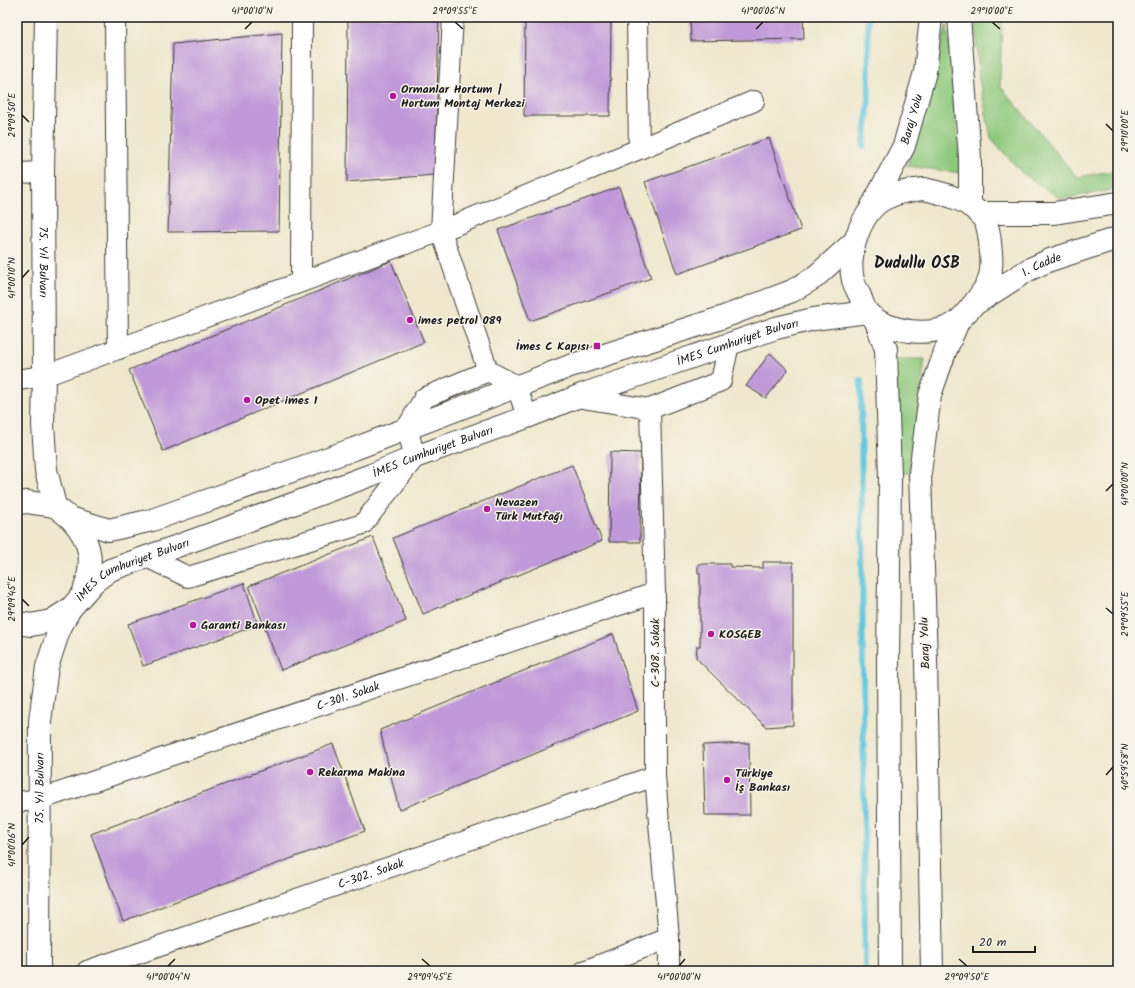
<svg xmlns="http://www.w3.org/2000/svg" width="1135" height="988" font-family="Kalam,sans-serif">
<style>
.green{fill:#8ec97d;stroke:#55724c}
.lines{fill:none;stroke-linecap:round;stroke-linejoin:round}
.stream{stroke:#61c7df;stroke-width:6}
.building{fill:#bf99d9}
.street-casing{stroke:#3c3b37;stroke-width:22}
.secondary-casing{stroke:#3c3b37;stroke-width:24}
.primary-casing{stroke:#3c3b37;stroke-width:24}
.street{stroke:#fff;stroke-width:20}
.secondary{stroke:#fff;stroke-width:22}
.primary{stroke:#fff;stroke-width:22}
.ticks{fill:none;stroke:#1c1c1c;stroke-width:1.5}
.poi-dot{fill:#b5179e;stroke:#f7f3e8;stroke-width:1.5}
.labels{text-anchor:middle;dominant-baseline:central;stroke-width:3;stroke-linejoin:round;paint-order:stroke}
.poi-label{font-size:12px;font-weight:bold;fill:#1c1c1c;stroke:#f7f3e8;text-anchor:start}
.street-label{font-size:12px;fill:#1c1c1c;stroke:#f7f3e8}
.district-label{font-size:16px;font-weight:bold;fill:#1c1c1c;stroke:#f7f3e8}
.neatline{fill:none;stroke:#1c1c1c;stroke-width:1.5}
.ticks-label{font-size:10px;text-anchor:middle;fill:#1c1c1c}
</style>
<rect width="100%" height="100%" fill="#f7f3e8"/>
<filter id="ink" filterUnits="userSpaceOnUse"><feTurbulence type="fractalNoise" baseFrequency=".025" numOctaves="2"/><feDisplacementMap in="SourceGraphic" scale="8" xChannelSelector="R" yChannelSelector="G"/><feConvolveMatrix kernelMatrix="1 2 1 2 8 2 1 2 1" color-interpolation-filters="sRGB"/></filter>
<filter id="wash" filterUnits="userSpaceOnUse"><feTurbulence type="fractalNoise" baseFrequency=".012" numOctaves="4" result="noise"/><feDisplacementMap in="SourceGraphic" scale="16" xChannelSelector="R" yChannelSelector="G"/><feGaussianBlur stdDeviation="0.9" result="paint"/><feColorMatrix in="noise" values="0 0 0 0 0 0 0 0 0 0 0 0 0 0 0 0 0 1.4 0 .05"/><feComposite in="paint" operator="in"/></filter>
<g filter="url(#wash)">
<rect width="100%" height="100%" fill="#efe8ce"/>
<path class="green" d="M975 17H1002L1000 86 1077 177 1118 170V189L1061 199 1022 173 991 138 979 79Z
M947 24 961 173 907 166Z
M892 359H925L910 473H899Z"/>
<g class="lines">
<path class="stream" d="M864 146 869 99 868 17
M861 380 865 971"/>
</g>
<g id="blocks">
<path class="building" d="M348 17H439L435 175 347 182Z
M525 17H611L610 116H524Z
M690 17H803L804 39 691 41Z
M282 33 279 231 168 232 173 44Z
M769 138 801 230 677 274 645 182Z
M619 187 651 278 530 321 498 230Z
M391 261 424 342 163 451 129 370Z
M770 353 788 370 766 398 746 386Z
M610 452 641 453 640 542H609Z
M572 465 602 541 423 614 393 538Z
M373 537 406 621 281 670 249 586Z
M763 562H793V725L766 727 696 658 697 646H700V573H698V564H730V567L763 568Z
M244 583 258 625 143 666 128 624Z
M613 634 638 711 399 810 380 730Z
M749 743 750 815H705L703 745Z
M333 744 365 831 123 921 91 834Z"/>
</g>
</g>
<g filter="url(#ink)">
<use href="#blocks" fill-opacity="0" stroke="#3c3b37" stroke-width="1"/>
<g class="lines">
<g class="street-casing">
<g id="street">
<path d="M115 17 118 349"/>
<path d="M453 17 441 231 488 371"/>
<path d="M637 17 639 149 754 101"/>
<path d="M17 173 43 172"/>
<path d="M301 282 302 17"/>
<path d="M17 380 44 376 441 231 639 149"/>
<path d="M576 397 650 409 655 593V776L669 938V971"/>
<path d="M650 409 721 381 729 344"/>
<path d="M147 557 188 577 363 524 415 457 407 428 424 398 488 371 517 386 527 417"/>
<path id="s1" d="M17 802 41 799 655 593"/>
<path id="s2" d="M87 971 655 776"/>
<path d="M584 971 669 938"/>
</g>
</g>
<g class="secondary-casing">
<g id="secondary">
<path id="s3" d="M46 17 43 172 44 376 43 425 46 470 55 506"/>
<path d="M978 213H1054L1118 203"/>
<path id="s4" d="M972 306 1028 270 1050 260 1118 238"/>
<path d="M17 503 27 502 55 506 70 518 109 530 152 520 354 449 570 366 721 318 792 291 814 278 855 241"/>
<path d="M70 518C93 542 94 564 83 594"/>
<path id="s5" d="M17 623 31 625 51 621 70 609 94 582 110 570 225 529 371 475 415 457 527 417 584 394 776 328 814 319 867 312"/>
<path id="s6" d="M39 971 40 721 47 667 59 630 70 609"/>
</g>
</g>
<g class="primary-casing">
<g id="primary">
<path d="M959 17 970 158V206"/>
<path d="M924 189C946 194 975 201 986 223 990 232 990 244 991 253 992 264 991 279 985 288 977 299 969 312 958 321 936 339 887 333 868 313 864 309 862 301 860 296 858 291 854 285 853 280 847 254 860 212 884 199 897 192 910 190 924 189Z"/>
<path id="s7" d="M871 208 904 146 925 72 931 17"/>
<path d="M875 319 886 349 890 477 888 664 890 971"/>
<path d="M932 971 926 661 920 473 930 395 945 352 958 322"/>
</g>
</g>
<use href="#street" class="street"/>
<use href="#secondary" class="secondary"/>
<use href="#primary" class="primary"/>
</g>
</g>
<path class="ticks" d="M455 22 463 29M992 22 1000 29M245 29 252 22M756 29 763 22M22 115 29 122M1106 124 1113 131M22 278 29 270M1106 491 1113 484M22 599 29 606M1106 608 1113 614M1106 775 1113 767M22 845 29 837M422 959 430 966M959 959 967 966M168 966 175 959M679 966 685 959"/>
<g class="poi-dot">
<circle cx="393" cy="96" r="4"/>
<circle cx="410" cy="320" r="4"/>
<rect x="593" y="342" width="8" height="8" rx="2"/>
<circle cx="247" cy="400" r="4"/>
<circle cx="487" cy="509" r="4"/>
<circle cx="193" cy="625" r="4"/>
<circle cx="711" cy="634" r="4"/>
<circle cx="310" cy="772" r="4"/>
<circle cx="727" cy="780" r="4"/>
</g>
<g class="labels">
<g class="poi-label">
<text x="401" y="89">Ormanlar Hortum |<tspan x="401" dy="14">Hortum Montaj Merkezi</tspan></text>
<text x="418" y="320">imes petrol 089</text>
<text x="589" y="346" text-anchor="end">İmes C Kapısı</text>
<text x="255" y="400">Opet imes 1</text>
<text x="495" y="502">Nevazen<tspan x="495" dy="14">Türk Mutfağı</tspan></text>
<text x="201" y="625">Garanti Bankası</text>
<text x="719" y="634">KOSGEB</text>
<text x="318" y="772">Rekarma Makina</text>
<text x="735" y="773">Türkiye<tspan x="735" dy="14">İş Bankası</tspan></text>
</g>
<g class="street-label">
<text stroke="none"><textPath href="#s7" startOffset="98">Baraj Yolu</textPath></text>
<text stroke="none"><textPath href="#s3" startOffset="245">75. Yıl Bulvarı</textPath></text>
<text stroke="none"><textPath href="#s4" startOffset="81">1. Cadde</textPath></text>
<text stroke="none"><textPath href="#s5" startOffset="781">İMES Cumhuriyet Bulvarı</textPath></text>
<text stroke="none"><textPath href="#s5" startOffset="457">İMES Cumhuriyet Bulvarı</textPath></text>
<text stroke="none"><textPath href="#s5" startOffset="133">İMES Cumhuriyet Bulvarı</textPath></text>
<text transform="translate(925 643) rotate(-92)">Baraj Yolu</text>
<text transform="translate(655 653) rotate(-90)">C-308. Sokak</text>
<text stroke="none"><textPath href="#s1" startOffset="348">C-301. Sokak</textPath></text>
<text stroke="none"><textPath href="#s6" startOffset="183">75. Yıl Bulvarı</textPath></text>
<text stroke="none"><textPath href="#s2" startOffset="300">C-302. Sokak</textPath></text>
</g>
<g class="district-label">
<text x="917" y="263">Dudullu OSB</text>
</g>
</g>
<rect width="1135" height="988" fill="none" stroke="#f7f3e8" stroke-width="44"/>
<path d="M973 946v6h62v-6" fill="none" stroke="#1c1c1c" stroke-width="2"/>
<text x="979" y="946" font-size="12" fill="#1c1c1c" stroke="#f7f3e8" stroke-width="3" paint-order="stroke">20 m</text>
<rect x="22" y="22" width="1091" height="944" class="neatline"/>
<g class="ticks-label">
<text x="252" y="14">41°00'10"N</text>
<text x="455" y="14">29°09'55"E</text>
<text x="763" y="14">41°00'06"N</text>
<text x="992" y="14">29°10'00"E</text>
<text transform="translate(11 115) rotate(-90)" y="4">29°09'50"E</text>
<text transform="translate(1124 131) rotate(-90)" y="4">29°10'00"E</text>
<text transform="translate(11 278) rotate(-90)" y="4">41°00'10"N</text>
<text transform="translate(1124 484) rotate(-90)" y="4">41°00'00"N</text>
<text transform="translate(11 599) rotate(-90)" y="4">29°09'45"E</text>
<text transform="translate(1124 614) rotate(-90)" y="4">29°09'55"E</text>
<text transform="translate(1124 767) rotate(-90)" y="4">40°59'58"N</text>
<text transform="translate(11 845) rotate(-90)" y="4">41°00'06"N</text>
<text x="168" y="980">41°00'04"N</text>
<text x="430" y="980">29°09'45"E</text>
<text x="679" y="980">41°00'00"N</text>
<text x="967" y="980">29°09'50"E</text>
</g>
</svg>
